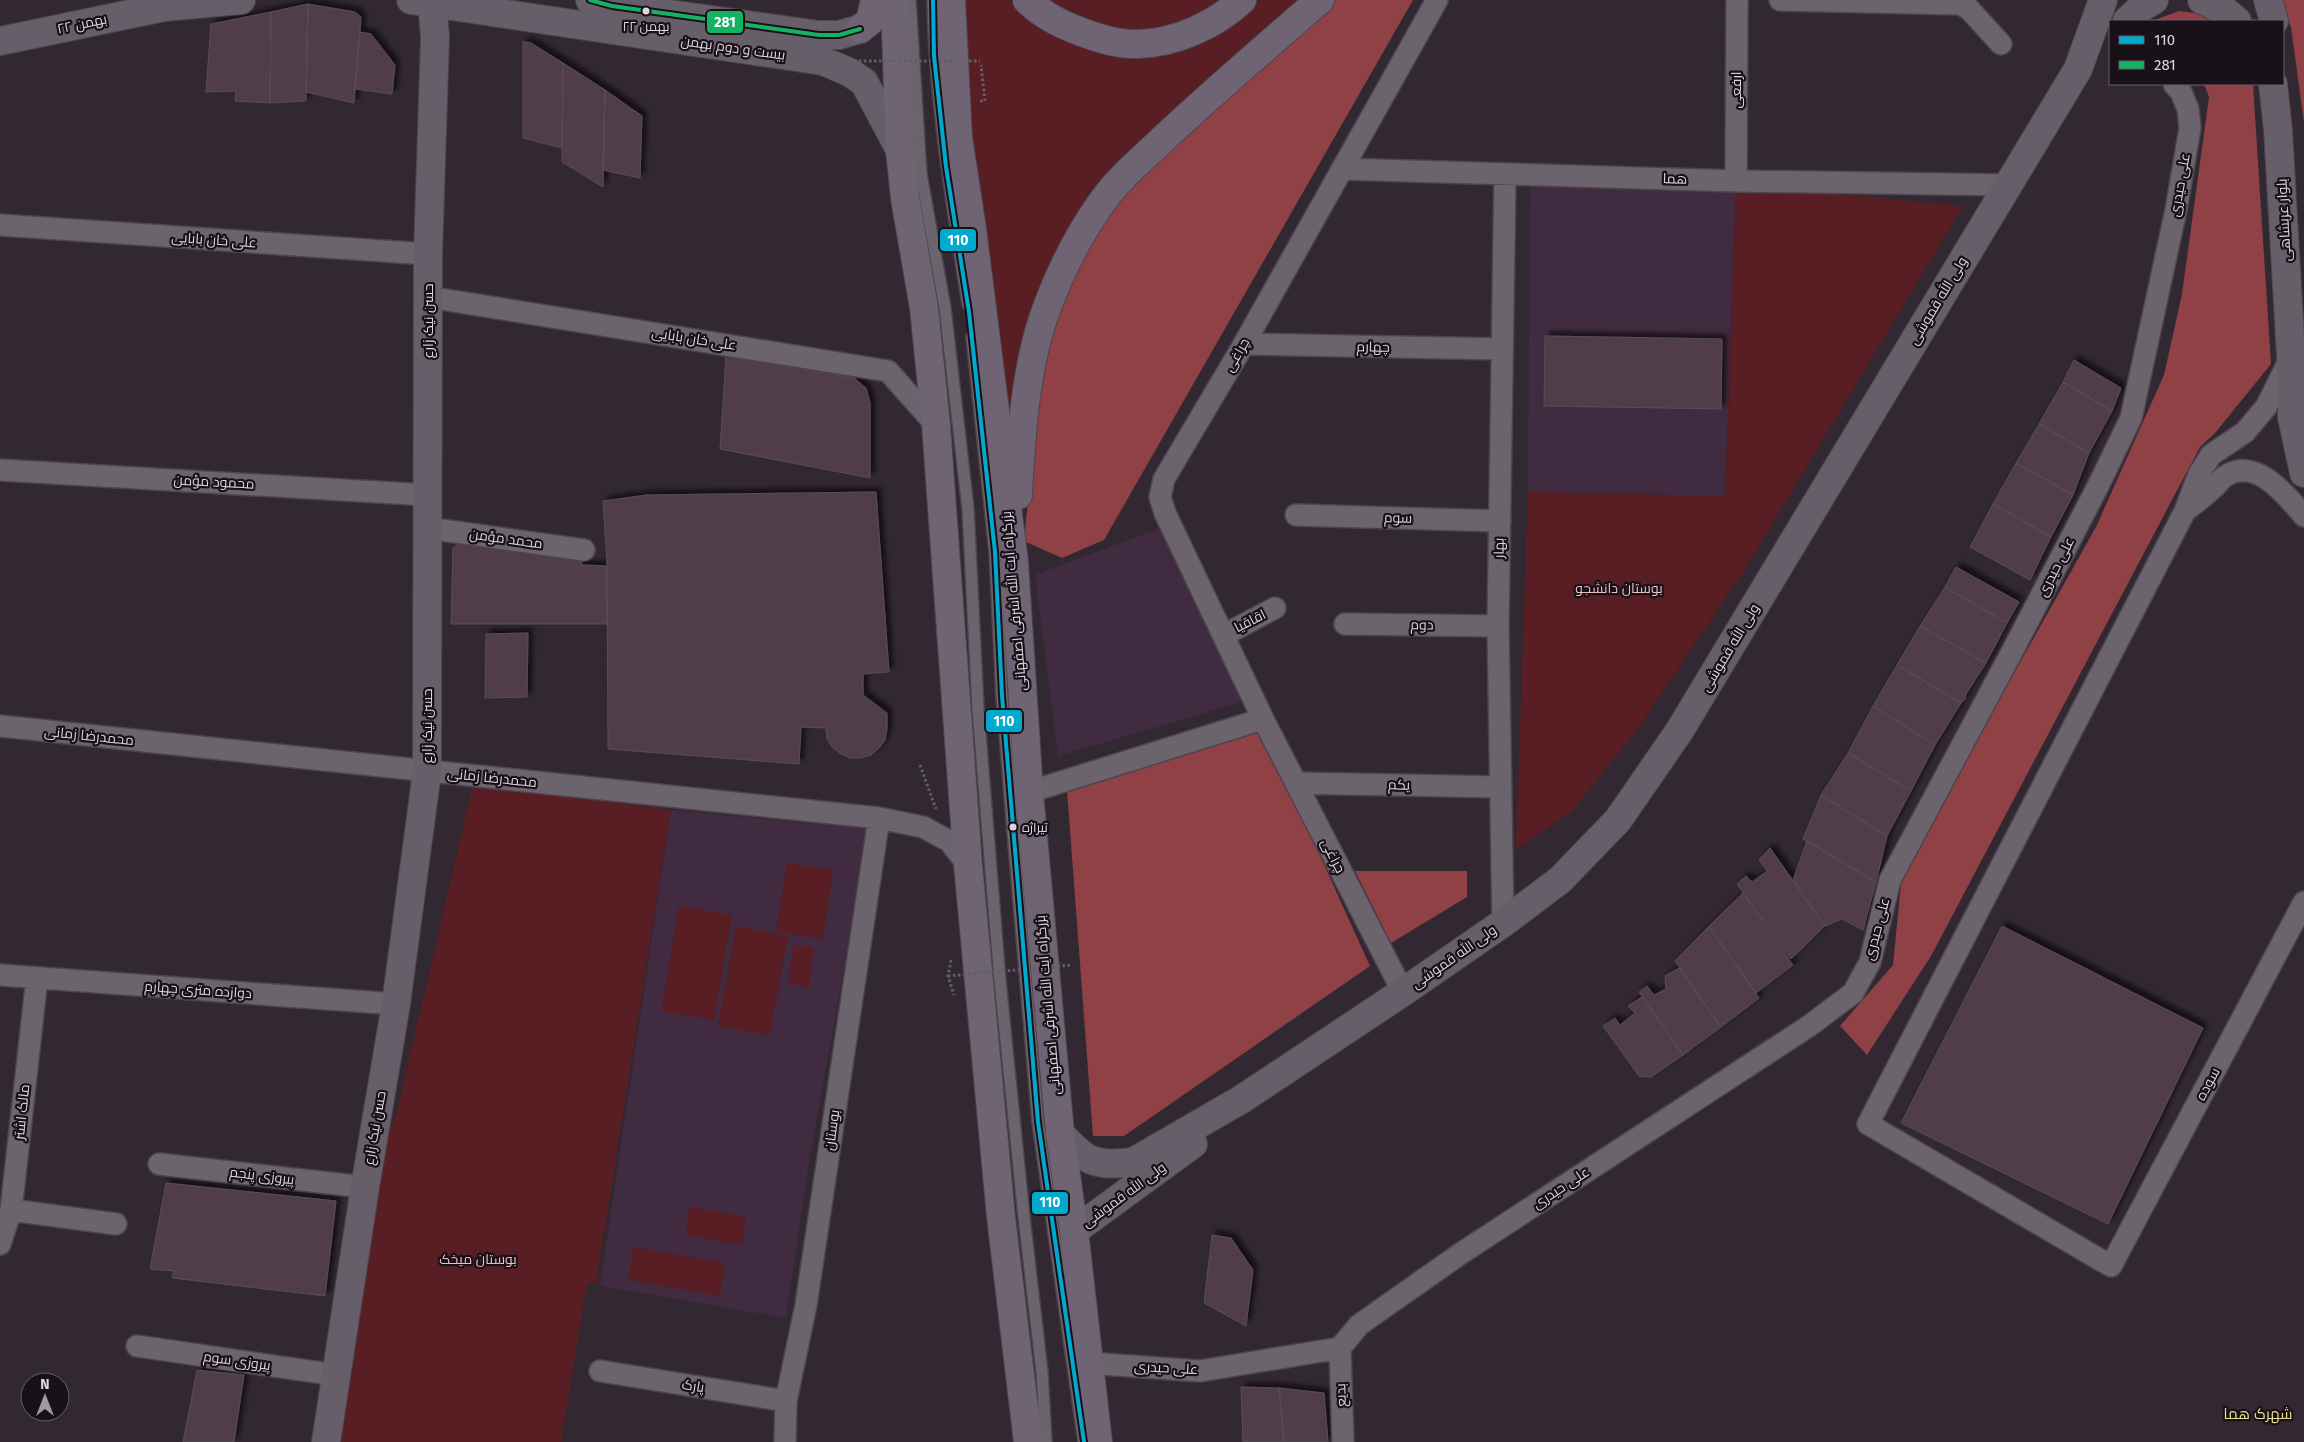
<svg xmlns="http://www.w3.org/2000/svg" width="2304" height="1442" font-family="'Fira Sans',Cairo,sans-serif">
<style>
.built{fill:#412b40}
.green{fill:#591e23}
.forest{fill:#904145}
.building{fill:#513e4a;stroke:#584e54;filter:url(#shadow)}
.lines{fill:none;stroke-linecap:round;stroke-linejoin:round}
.lane-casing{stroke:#4d444d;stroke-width:14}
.street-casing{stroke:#4d444d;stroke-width:24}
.secondary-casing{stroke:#4d444d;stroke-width:30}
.highway-casing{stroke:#4d444d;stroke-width:30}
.path{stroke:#655e65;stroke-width:3;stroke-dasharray:2.5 2.5;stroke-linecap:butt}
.lane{stroke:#6c646c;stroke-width:11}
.street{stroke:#6c646c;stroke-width:21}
.secondary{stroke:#665e68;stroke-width:28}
.highway{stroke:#6e6473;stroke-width:28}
.path-bridge{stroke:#655e65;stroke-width:3;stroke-dasharray:2.5 2.5;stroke-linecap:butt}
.bus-1-casing{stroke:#191118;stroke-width:8}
.bus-2-casing{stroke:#191118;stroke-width:8}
.bus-1{stroke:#00a9ce;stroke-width:4}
.bus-2{stroke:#13b361;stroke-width:4}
.bus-dot{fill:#dfd4df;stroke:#191118;stroke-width:2}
.labels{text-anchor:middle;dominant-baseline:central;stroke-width:4.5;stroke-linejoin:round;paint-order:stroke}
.bus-label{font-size:13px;fill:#dfd4df;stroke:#191118}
.street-label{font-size:14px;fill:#dfd4df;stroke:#191118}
.park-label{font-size:14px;fill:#f3bfbe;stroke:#191118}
.neighbourhood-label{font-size:15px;fill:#efe192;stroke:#191118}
.line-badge{stroke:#191118;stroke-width:2}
.badge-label{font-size:14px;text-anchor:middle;font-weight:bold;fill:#fff}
</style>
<defs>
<filter id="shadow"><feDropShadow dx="4.5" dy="-4.5" stdDeviation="2.5" flood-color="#0009"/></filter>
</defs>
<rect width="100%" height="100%" fill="#322832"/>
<path class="built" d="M1530 180 1736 184 1725 496 1528 492Z
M1160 528 1242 702 1058 756 1035 575Z
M671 810 869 829 809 1162 786 1318 600 1286Z"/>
<path class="green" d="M961 0H1009L1041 27 1116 53 1242 16 1260 0H1303L1013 453 973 168Z
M1042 0H1225C1181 29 1138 43 1087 23 1072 17 1057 8 1042 0Z
M1736 184 1963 206 1742 574 1634 734 1573 810 1516 850 1528 492 1725 496Z
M473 784 671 810 596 1284 587 1283 561 1442H337L382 1148 396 1116Z
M787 863 833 870 823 939 776 932Z
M679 906 732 915 714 1020 661 1011Z
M736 926 788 936 770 1035 718 1026Z
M793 945 814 947 809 987 788 984Z
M690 1207 746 1217 741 1245 685 1235Z
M634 1247 725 1263 720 1296 628 1280Z"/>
<path class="forest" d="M1336 0H1413L1104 540 1062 558 1024 541 1044 339 1104 214 1262 61Z
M2279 0H2304V123L2291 27Z
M2179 11 2217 16 2222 21H2152Z
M2204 84H2253L2271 364 2215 433 2200 447 1931 956 1867 1055 1840 1026 1893 965 1901 884 1958 773 2096 527 2164 375 2182 294 2209 97Z
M1263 730 1370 966 1124 1136H1093L1067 790Z
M1355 871H1467V897L1391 943Z"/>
<path class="building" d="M308 4 306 101 270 103 271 12Z
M308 4 355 12 361 17 354 103 306 92Z
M271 12 270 103 235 101 236 91 206 92 211 24Z
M360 32 371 34 395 65 392 94 355 89Z
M523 42 531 43 563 63 562 148 523 138Z
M563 63 605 90 603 187 562 162Z
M605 90 642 116 640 178 603 170Z
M1545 336 1722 339 1721 409 1544 406Z
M726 356 854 378 866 388 870 403V478L720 449Z
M2074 360 2121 388 2112 411 2063 382Z
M2063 382 2112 411 2089 453 2039 424Z
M2039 424 2089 453 2073 495 2016 463Z
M2016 463 2073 495 2051 537 1993 504Z
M876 492 889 672 863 674V695L887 713V729L885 740 879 748 871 755 861 758H850L841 754 832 747 827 738 826 728 801 727 799 764 608 749 607 562 603 501 647 495Z
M1993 504 2051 537 2030 580 1970 547Z
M464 537 581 555 582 565 607 566V624H451L453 548Z
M1956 567 2019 602 2007 623 1945 587Z
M1945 587 2007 623 1986 663 1920 626Z
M1920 626 1986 663 1966 694 1965 699 1961 703 1897 665Z
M528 633 527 697 485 698 486 634Z
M1897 665 1961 703 1935 745 1873 706Z
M1873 706 1935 745 1911 791 1848 753Z
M1848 753 1911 791 1887 836 1821 795Z
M1821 795 1887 836 1876 882 1803 839Z
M1807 841 1876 882 1863 930 1842 919 1825 926 1793 880Z
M1770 848 1825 926 1791 959 1737 884 1746 876 1752 882 1767 871 1759 860Z
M1743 893 1793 965 1756 993 1709 926Z
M1709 926 1759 998 1721 1027 1675 961Z
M2002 926 2203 1028 2108 1224 1901 1123Z
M1679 968 1721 1027 1683 1055 1639 992 1647 986 1654 995 1666 989 1665 976Z
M1642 997 1683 1055 1651 1077 1639 1076 1603 1026 1615 1018 1620 1025 1635 1013 1628 1006Z
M166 1183 336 1201 325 1296 172 1278 174 1271 150 1269Z
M1212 1235 1231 1238 1253 1270 1246 1326 1204 1303Z
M197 1370 244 1375 234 1442H183Z
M1241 1387 1279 1388 1284 1442H1243Z
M1279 1388 1324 1393 1328 1442H1284Z"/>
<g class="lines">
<g class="lane-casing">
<path id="lane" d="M910 0 921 174 945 308 968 509 978 709 1000 981 1024 1217 1042 1372 1046 1442
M933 0C935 102 952 203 968 304
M972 337 995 552 1002 696 1013 832 1038 1122 1084 1442"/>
</g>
<g class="street-casing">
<path id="street" d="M1780 0 1960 4 1969 9 2001 44
M1342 169 1736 181 2009 185
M1736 181 1737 0
M0 225 428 254
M428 297 888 371 936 425
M1244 344 1502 349
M2291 357 2266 407 2245 432 2211 455 2199 474 2185 511 1868 1124 2111 1266 2304 902
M0 470 428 495
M2185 511C2195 503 2205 496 2213 488 2217 485 2220 480 2224 477 2255 455 2286 495 2304 516
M1296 515 1500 521
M427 528 584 550
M1345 624 1498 626
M1224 635 1275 608
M0 726 879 818 923 827 949 841 968 865
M1296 783 1501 787
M1029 792 1263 719
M1503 923 1498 626 1505 174
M0 975 396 1004
M1403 992 1263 719 1165 513 1160 497 1164 479 1244 344 1437 0
M159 1164 365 1187
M11 1210 116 1224
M0 1244 11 1210 37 978
M137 1346 336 1375
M1340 1348 1343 1442
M1089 1363 1200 1371 1340 1348 1359 1325 1460 1254 1809 1026 1853 993 1870 962 1890 880 2013 650 2097 488 2131 418 2176 210 2190 128 2188 109 2181 92 2174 84
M600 1371 786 1401
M785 1442 786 1401 806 1305 879 818"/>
</g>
<g class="secondary-casing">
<path id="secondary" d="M411 0 823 61 849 72 864 82 900 150
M590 0 612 6 819 35H839L860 29
M2202 0 2224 10 2237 21
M2268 0 2274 21
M2127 21 2142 7 2154 0
M0 41 164 7 241 0
M2273 84 2278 130 2291 356 2292 417 2304 473
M1060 1133C1085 1161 1094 1167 1133 1162L1242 1099 1403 992 1503 923 1560 880 1618 820 1680 730 2078 69 2103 0
M1074 1231 1193 1144
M326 1442 365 1187 396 1004 427 772 428 254 435 37 432 0"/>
</g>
<g class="highway-casing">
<path id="highway" d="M895 0 900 150 905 198 924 308 936 425 968 865 1001 1217 1028 1442
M951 0 958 137 972 229 1014 562 1029 792 1060 1133 1074 1231 1098 1442
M1027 0C1042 15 1060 24 1079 31 1097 38 1119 45 1138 44 1176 43 1215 25 1242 0
M860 29 870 21 875 0
M1018 495C1021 438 1025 371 1044 316 1058 276 1077 237 1102 202 1118 179 1141 160 1162 140 1213 92 1267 46 1320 0"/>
</g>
<path class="path" d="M980 101H985L981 65
M920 765 936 809
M951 960 948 976 954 995"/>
<use href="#lane" class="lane"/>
<use href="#street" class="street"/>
<use href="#secondary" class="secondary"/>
<use href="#highway" class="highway"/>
<path class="path-bridge" d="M859 61H980
M948 976 1072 965"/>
<g class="bus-1-casing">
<path id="bus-1" d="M933 0 934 56 946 167 969 312 995 552 1002 696 1038 1122 1084 1442"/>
</g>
<g class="bus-2-casing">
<path id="bus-2" d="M590 0 612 6 819 35H839L860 29"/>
</g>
<use href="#bus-1" class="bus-1"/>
<use href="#bus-2" class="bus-2"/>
</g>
<g class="bus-dot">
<circle cx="646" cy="11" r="4.5"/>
<circle cx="1013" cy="827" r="4.5"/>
</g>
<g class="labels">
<g class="bus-label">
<text x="646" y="26">۲۲ بهمن</text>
<text x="1022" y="827" text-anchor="start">تیراژه</text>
</g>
<g class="street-label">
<text transform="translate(82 24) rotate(-12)">۲۲ بهمن</text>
<text transform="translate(733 48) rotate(8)">بیست و دوم بهمن</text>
<text transform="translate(1736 90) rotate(-90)">ارفعی</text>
<text transform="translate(1675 179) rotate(2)">هما</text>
<text transform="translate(2180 185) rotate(-80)">علی حیدری</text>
<text transform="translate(2284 220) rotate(-93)">بلوار عربشاهی</text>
<text transform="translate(214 240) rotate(4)">علی خان بابایی</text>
<text transform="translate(1938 301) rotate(-59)">ولی الله قموشی</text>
<text transform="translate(428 321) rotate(-90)">حسن نیک زارع</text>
<text transform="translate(694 339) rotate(9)">علی خان بابایی</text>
<text transform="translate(1373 347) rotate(1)">چهارم</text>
<text transform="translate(1237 355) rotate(-60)">چراغی</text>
<text transform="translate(214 482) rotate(3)">محمود مؤمن</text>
<text transform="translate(1398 518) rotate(2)">سوم</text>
<text transform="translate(506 539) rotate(8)">محمد مؤمن</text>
<text transform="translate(1499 548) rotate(-89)">بهار</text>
<text transform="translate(2056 567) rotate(-63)">علی حیدری</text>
<text transform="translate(1014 601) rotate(-95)">بزرگراه آیت الله اشرفی اصفهانی</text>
<text transform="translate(1250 621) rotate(-27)">اقاقیا</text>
<text transform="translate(1422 625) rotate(1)">دوم</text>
<text transform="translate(1730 648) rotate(-59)">ولی الله قموشی</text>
<text transform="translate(427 726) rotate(-90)">حسن نیک زارع</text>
<text transform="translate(89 736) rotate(6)">محمدرضا زمانی</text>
<text transform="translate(492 778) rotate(6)">محمدرضا زمانی</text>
<text transform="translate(1399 785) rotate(1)">یکم</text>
<text transform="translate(1333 856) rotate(63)">چراغی</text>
<text transform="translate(1877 929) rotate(-75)">علی حیدری</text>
<text transform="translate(1454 957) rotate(-35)">ولی الله قموشی</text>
<text transform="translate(198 990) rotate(4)">دوازده متری چهارم</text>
<text transform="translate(1048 1005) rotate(-95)">بزرگراه آیت الله اشرفی اصفهانی</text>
<text transform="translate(2208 1084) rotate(-62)">سوده</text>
<text transform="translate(22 1112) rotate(-84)">مالک اشتر</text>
<text transform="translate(375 1128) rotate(-80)">حسن نیک زارع</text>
<text transform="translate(832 1130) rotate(-82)">بوستان</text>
<text transform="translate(262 1176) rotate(7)">پیروزی پنجم</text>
<text transform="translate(1561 1188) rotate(-33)">علی حیدری</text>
<text transform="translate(1124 1195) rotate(-36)">ولی الله قموشی</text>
<text transform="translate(237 1361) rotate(8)">پیروزی سوم</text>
<text transform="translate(1166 1368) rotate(3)">علی حیدری</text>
<text transform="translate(693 1386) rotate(9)">پارک</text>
<text transform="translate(1341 1395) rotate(-92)">بدیع</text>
</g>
<g class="park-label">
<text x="1619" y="588">بوستان دانشجو</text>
<text x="478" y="1259">بوستان میخک</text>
</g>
<g class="neighbourhood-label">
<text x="2258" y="1414">شهرک هما</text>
</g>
</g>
<g class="line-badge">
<rect x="706" y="10" width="38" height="24" rx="5" fill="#13b361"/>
<rect x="939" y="228" width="38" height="24" rx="5" fill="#00a9ce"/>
<rect x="985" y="709" width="38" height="24" rx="5" fill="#00a9ce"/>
<rect x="1031" y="1191" width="38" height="24" rx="5" fill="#00a9ce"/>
</g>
<g class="badge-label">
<text x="725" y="27">281</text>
<text x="958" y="245">110</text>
<text x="1004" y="726">110</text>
<text x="1050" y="1207">110</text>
</g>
<rect x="2109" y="20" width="175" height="65" fill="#191118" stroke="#685f68"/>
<rect x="2119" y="36" width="25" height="8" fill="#00a9ce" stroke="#685f68"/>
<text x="2154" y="45" font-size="15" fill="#dfd4df">110</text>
<rect x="2119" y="61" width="25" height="8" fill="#13b361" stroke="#685f68"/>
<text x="2154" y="70" font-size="15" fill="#dfd4df">281</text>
<g transform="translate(45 1397)"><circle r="24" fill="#191118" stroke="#685f68"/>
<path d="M0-4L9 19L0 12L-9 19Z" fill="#a298a2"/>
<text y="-8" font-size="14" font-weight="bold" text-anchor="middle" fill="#dfd4df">N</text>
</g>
</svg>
